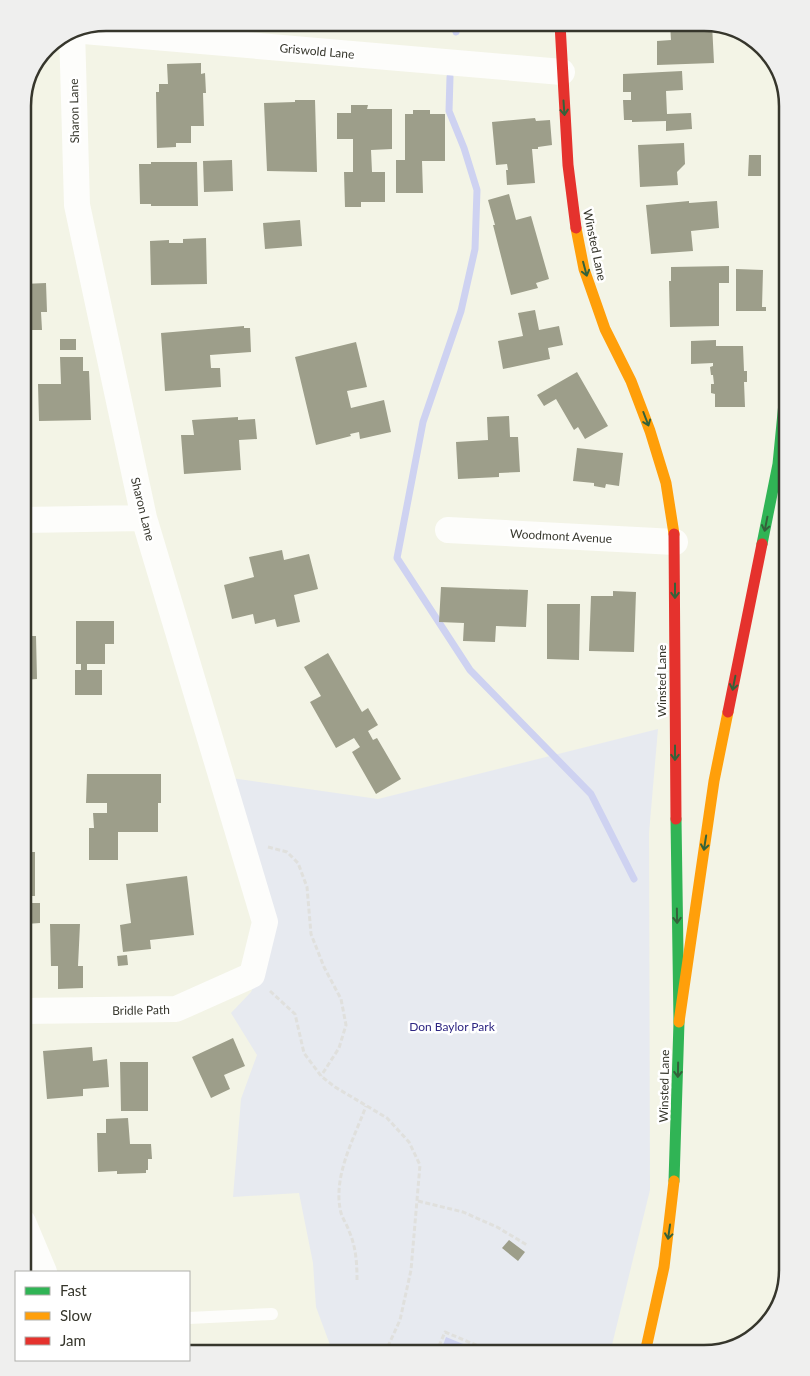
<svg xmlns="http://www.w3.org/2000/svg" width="810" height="1376" font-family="Lato,sans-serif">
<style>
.green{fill:#e7eaf0}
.water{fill:#ced2f1}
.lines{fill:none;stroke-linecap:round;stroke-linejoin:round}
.stream{stroke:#ced2f1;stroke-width:7}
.building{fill:#9d9e8a}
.path{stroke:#e0e0dd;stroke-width:3;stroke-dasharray:5 2.5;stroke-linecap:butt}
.lane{stroke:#fdfdfb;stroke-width:12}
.street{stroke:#fdfdfb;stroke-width:26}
.fast{stroke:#30b455;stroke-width:11}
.slow{stroke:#ff9f0a;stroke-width:11}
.jam{stroke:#e5322d;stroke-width:11}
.oneway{stroke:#34623a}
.labels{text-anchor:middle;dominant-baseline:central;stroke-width:5;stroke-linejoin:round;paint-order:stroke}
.street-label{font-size:12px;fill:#36362c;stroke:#fff}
.park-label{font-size:12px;fill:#2e2682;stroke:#fff}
.rim{fill:none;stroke:#36362c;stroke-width:2.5}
</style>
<rect width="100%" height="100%" fill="#f3f4e6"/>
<path class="green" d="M658 729 649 833 650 1190 610 1353H333L316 1307 313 1263 299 1193 233 1197 241 1099 257 1055 231 1013 251 992 265 962 231 778 378 799Z"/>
<path class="water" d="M446 1337 485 1353H440Z"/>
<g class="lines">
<path class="stream" d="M454 25 456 32
M450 77 449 111 464 148 477 190 475 249 461 311 423 422 397 558 470 670 591 794 634 879"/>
</g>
<path class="building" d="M670 23 712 24 714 63 657 65V41L671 40Z
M201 63V74L205 73 206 93H203L204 126H191V143H176V147L157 148 156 92H159V84H168L167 64Z
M682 71 683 90 666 91 667 114 691 113 692 129 666 131V121L632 122V120H624L623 100H631V92H623V74Z
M295 100H315L317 172 267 171 264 103 295 102Z
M351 105H368L367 109H392V149L371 150 372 172H385V202H361V207H345L344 172H353V139H337V113H351Z
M413 110H430V114H445V161H422L423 193H396V160H405V114H413Z
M535 118 536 121 550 120 552 145 538 147V149H532L535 183 507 185 506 170H508L507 164 496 165 492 122Z
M25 121 26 147H23V122Z
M684 143 685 164 677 172 678 185 640 187 638 145Z
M749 155H761V176H748Z
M232 160 233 191 204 192 203 161Z
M151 162H197L198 206H151V204H140L139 164H151Z
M509 194 516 220 531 216 549 279 536 283 538 288 511 295 493 225H495L488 200Z
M689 201V203L717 201 719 228 691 231 693 251 651 254 646 205Z
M300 220 302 246 265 249 263 223Z
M206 238 207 284 151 285 150 241 169 240V243H183V239Z
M729 266V283H719V326L670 327 669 281H671V267Z
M736 269 763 270 762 307H766V311H736Z
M46 283 47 312H41L42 330H23V284Z
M535 310 539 330 559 326 563 345 548 348 550 359 503 369 498 341 523 336 518 313Z
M244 326V328H250L251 352 210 355 211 368H220L221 387 165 391 161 333Z
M60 339H76V350H60Z
M716 340V346H743L744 371H747V382H744L745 407H715V394L711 393V384H714L713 375H711L710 367 713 366V363L691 364V341Z
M356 342 367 387 347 391 351 408 384 400 391 432 360 439 359 432 350 434 351 436 316 445 295 357Z
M60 357H83V371H89L91 420 39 421 38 384H61Z
M577 372 608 426 585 439 578 427 574 430 556 399 544 406 537 395Z
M23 375H31L32 418H23Z
M509 416 510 437H518L520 472 499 473V477L458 479 456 442 488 440 487 417Z
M238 417V420L255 419 257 439 239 440 241 470 184 474 181 435H194L192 420Z
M577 448 623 453 619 486 606 484 605 488 594 486V483L573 481Z
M282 550 284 560 309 554 318 589 294 595 300 622 277 627 275 619 255 624 253 614 232 619 224 585 254 577 249 557Z
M441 587 528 590 526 627 496 626 495 642 463 641 464 623 439 622Z
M613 591 636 592 634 652 589 651 591 596H613Z
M547 604H580L579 660 547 659Z
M76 621H114V644H105V664H87V670H102V695H75V670H81V664H76Z
M23 636H36L37 679 23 680Z
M328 653 362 712 368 708 378 725 368 731 373 740 377 738 401 779 376 794 352 752 360 747 354 738 336 748 310 702 321 696 304 667Z
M87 774H161V803H158V832H118V860H89V828H94L93 813H107V803H86Z
M23 852H35V896H23Z
M187 876 194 935 150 940 151 949 123 952 120 925 131 923 126 884Z
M23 903H40V923L26 924V926H23Z
M50 924H80L78 966H83V988L58 989V966H51Z
M127 955 128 965 118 966 117 956Z
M23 959H28V974H23Z
M233 1038 245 1066 224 1075 230 1089 211 1098 192 1057Z
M92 1047 93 1061 107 1059 109 1087 83 1089V1096L47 1099 43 1051Z
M120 1062H148V1111H121Z
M128 1118 130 1144H151L152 1159H148V1170H146V1173L117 1174V1171L98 1172 97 1133H106V1119Z
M509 1240 525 1252 518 1261 502 1248Z"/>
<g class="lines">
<path class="path" d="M268 847 287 852 298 863 307 887 311 934 324 967 341 999 346 1025 339 1048 321 1076
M270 991 295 1014 304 1053 321 1076 335 1087 387 1118 409 1142 420 1165 411 1270 400 1320 385 1353
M418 1201 463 1212 497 1227 527 1245
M357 1280C357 1263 356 1247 349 1231 347 1225 343 1219 341 1213 332 1177 354 1139 366 1106
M436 1353 445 1332 495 1353"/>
<path class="lane" d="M189 1318 272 1314"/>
<path class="street" d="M72 30 562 72
M23 520 144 518
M448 530 675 542
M23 1011 176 1009 252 975 265 922 144 518 77 205 72 30
M23 1222 44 1272"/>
<path class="fast" d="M762 544 778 464 787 372
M674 1181 679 1022 676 819"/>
<path class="slow" d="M576 228 584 269 605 329 631 381 650 431 666 483 674 534
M679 1022 714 781 728 712
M645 1353 664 1267 674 1181"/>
<path class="jam" d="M560 24 568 165 576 228
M674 534 676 819
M728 712 762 544"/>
</g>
<defs><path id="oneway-shaft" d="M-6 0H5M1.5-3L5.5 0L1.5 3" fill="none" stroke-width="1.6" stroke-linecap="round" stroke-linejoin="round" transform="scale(1.25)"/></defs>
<g class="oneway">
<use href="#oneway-shaft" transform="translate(564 108) rotate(86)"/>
<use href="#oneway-shaft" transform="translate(585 269) rotate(75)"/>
<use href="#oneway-shaft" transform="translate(646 419) rotate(69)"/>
<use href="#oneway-shaft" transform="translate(766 524) rotate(101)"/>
<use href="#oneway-shaft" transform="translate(675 591) rotate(90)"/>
<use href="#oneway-shaft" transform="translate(734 683) rotate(101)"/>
<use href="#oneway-shaft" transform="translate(675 753) rotate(90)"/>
<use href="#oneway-shaft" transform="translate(705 843) rotate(99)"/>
<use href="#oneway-shaft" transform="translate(677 916) rotate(89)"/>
<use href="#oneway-shaft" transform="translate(678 1070) rotate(91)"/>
<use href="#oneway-shaft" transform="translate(669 1232) rotate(98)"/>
</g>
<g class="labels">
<g class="street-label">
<text transform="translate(317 51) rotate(5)">Griswold Lane</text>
<text transform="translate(74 111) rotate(-91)">Sharon Lane</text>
<text transform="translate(595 245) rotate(78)">Winsted Lane</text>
<text transform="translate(143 509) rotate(76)">Sharon Lane</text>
<text transform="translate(561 536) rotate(3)">Woodmont Avenue</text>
<text transform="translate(661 681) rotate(-90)">Winsted Lane</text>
<text transform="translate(141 1010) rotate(-1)">Bridle Path</text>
<text transform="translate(664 1086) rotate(-89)">Winsted Lane</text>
</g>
<g class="park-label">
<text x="452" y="1026">Don Baylor Park</text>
</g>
</g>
<path d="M0 0H810V1376H0ZM106 31H704A75 75 0 0 1 779 106V1270A75 75 0 0 1 704 1345H106A75 75 0 0 1 31 1270V106A75 75 0 0 1 106 31Z" fill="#efefee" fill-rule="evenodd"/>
<path class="rim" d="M106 31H704A75 75 0 0 1 779 106V1270A75 75 0 0 1 704 1345H106A75 75 0 0 1 31 1270V106A75 75 0 0 1 106 31Z"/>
<rect x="15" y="1271" width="175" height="90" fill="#ffffff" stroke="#afafab"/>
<rect x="25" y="1287" width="25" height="8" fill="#30b455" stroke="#afafab"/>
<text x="60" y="1296" font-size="15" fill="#36362c">Fast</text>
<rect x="25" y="1312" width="25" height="8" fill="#ff9f0a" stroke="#afafab"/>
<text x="60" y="1321" font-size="15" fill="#36362c">Slow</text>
<rect x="25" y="1337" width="25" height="8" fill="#e5322d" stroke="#afafab"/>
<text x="60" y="1346" font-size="15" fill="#36362c">Jam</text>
</svg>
